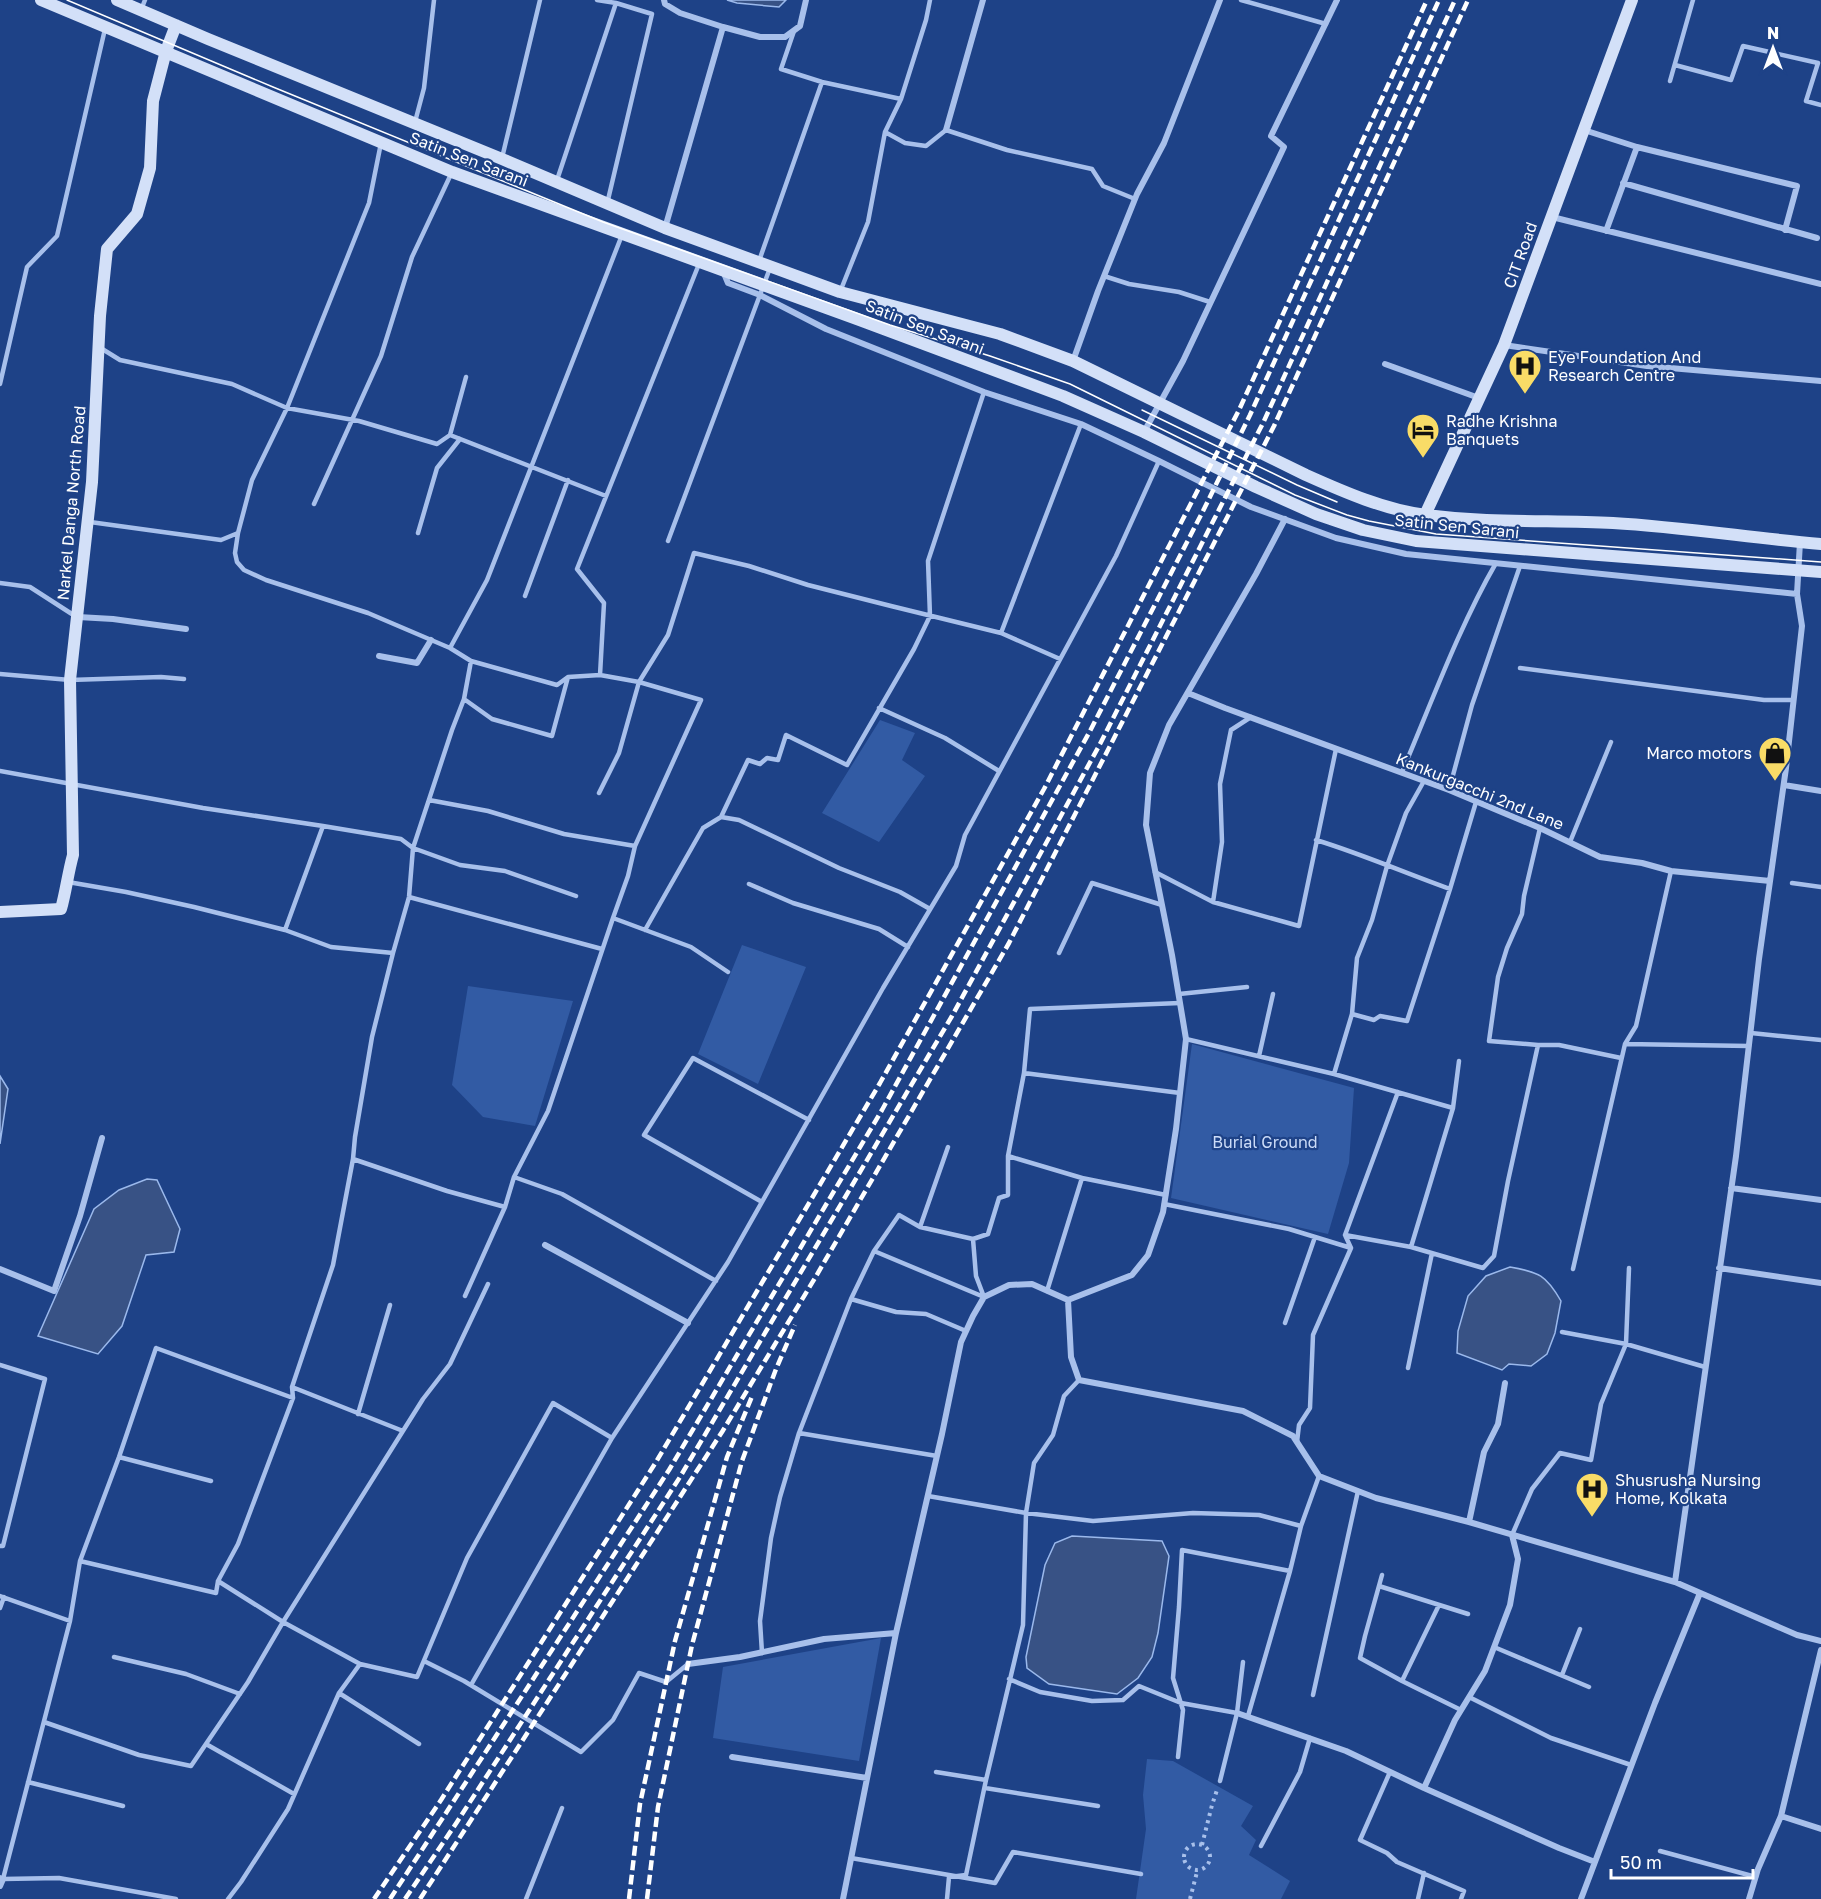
<svg xmlns="http://www.w3.org/2000/svg" width="1821" height="1899" font-family="'Golos Text',sans-serif">
<style>
.green{fill:#325ba4}
.water{fill:#385285;stroke:#9bb9ec;stroke-width:1.5}
.lines{fill:none;stroke-linecap:round;stroke-linejoin:round}
.path{stroke:#a8c0eb;stroke-width:4;stroke-dasharray:3 4.5;stroke-linecap:butt}
.lane{stroke:#a8c0eb;stroke-width:4.5}
.street{stroke:#a8c0eb;stroke-width:6}
.secondary{stroke:#d3e0f8;stroke-width:12}
.tram{stroke:#fff;stroke-width:1.5}
.rail{stroke:#fff;stroke-width:4.5;stroke-dasharray:10 4.5;stroke-linecap:butt}
.labels{text-anchor:middle;dominant-baseline:central;stroke-width:4.5;stroke-linejoin:round;paint-order:stroke}
.street-label{font-size:16px;fill:#fff;stroke:#1e4287}
.poi-label{font-size:16px;fill:#fff;stroke:#1e4287;text-anchor:start}
.park-label{font-size:16px;fill:#ccdcf8;stroke:#1e4287}
</style>
<rect width="100%" height="100%" fill="#1e4287"/>
<path class="green" d="M880 720 915 733 902 760 925 776 879 842 822 813Z
M742 945 806 967 758 1084 698 1054Z
M468 986 573 1001 535 1126 483 1117 452 1085Z
M1192 1044 1354 1088 1349 1163 1328 1234 1171 1198Z
M881 1638 859 1761 713 1738 723 1667Z
M1147 1759 1173 1761 1253 1806 1241 1826 1256 1840 1249 1855 1290 1881 1281 1899H1136L1146 1829 1143 1795Z"/>
<path class="water" d="M727 0H786L779 7 737 3Z
M0 1076 8 1089 0 1144Z
M147 1179 157 1180 180 1229 174 1252 146 1255 122 1326 98 1354 38 1336 94 1209 119 1190Z
M1510 1267C1539 1272 1546 1275 1561 1301L1555 1333 1547 1354 1531 1366 1509 1364 1502 1370 1457 1353 1458 1331 1468 1296 1486 1276Z
M1072 1536 1162 1541 1169 1556 1158 1633 1152 1657 1138 1678 1117 1694 1049 1684 1027 1668 1026 1657 1045 1565 1055 1543Z"/>
<g class="lines">
<path class="path" d="M1184 1857a13 13 0 1 1 26 0a13 13 0 1 1-26 0Z
M1202 1845 1212 1805 1217 1790
M1190 1899 1197 1872"/>
<path class="lane" d="M597 0 616 3 652 14 607 204
M1241 0 1326 24
M141 10 145 0
M794 31 781 69 822 82 901 99
M1818 63 1806 101 1821 105
M1675 65 1731 80 1743 46 1818 63
M1670 81 1693 0
M415 122 424 88 434 0
M885 132 905 143 926 146 946 130 1007 150 1092 169 1103 186 1135 199
M381 143 369 203 287 408 252 480 238 533 235 553 237 562 244 570 266 580 368 613 450 648 471 661 557 685 568 677 600 675 639 682 701 700 635 846 628 876 613 918
M502 158 540 0
M557 180 616 3
M759 261 822 82
M1104 276 1129 284 1179 292 1210 302
M840 292 868 222 885 132 901 99 926 20 930 0
M99 347 120 360 232 384 287 408 359 421 437 444 450 435 466 377
M0 384 27 267 57 236 105 29
M450 435 606 496
M314 504 381 356 412 257 452 172
M90 522 221 540 238 533
M418 533 437 468 460 439
M668 541 770 268
M0 583 30 587 75 616
M525 596 568 480
M1001 633 1081 424
M450 648 487 580 622 235
M1520 668 1764 700H1793
M0 674 70 680 161 677 184 679
M600 675 604 603 577 569 699 264
M464 699 492 719 552 736 568 677
M879 708 945 738 999 771
M0 771 203 808 323 826 401 839 413 848 460 865 505 871 576 896
M1402 772C1431 704 1459 627 1496 563
M1449 790 1472 705 1520 566
M599 793 619 753 639 682 668 635 694 553 749 566 808 585 891 606 1001 633 1060 659
M429 800 488 811 564 834 635 846
M721 817 739 820 839 868 900 892 930 909
M1540 828 1524 896 1522 914 1507 948 1498 977 1489 1041 1538 1045H1559L1621 1058
M1316 840C1362 854 1405 873 1450 889
M1570 842 1611 742
M1155 872 1213 902 1299 926 1336 749
M68 882 126 892 194 907 285 930 331 947 393 953
M1792 883 1821 887
M749 884 793 903 879 929 908 947
M409 897 602 949
M1213 902 1222 842 1220 784 1231 730 1251 717
M285 930 323 826
M645 930 703 828 721 817 748 760 760 764 767 758 778 760 786 735 847 765 914 649 930 616 928 561 984 392
M1059 953 1092 883 1162 905
M1179 994 1247 987
M1352 1014 1374 1020 1380 1016 1407 1021 1450 889 1476 802
M1751 1033 1821 1040
M1186 1039 1334 1074 1453 1108
M1625 1044 1749 1046
M1259 1056 1273 994
M1024 1073 1180 1093
M1334 1074 1352 1014 1357 958 1372 920 1387 866 1406 813 1424 781
M353 1159 447 1191 505 1207
M514 1177 562 1194 716 1281
M1166 1195 1082 1178 1008 1156 1024 1073 1030 1009 1180 1003
M762 1202 644 1135 693 1058 809 1120
M1164 1204 1289 1229 1351 1248
M920 1227 948 1147
M1345 1235 1411 1247 1483 1268 1494 1256 1508 1181 1538 1045
M973 1239 976 1276 984 1297
M1411 1247 1453 1108 1459 1061
M874 1251 984 1297
M1573 1269 1625 1044 1636 1026 1671 871
M1047 1291 1082 1178
M465 1296 505 1207 514 1177 548 1111 613 918 691 947 728 972
M851 1299 896 1312 926 1314 966 1331
M1285 1323 1315 1237
M1562 1332 1626 1344 1705 1367
M0 1365 45 1379 3 1546H0
M1408 1368 1432 1253
M292 1387 403 1431
M358 1414 390 1305
M799 1433 937 1456
M1297 1442 1299 1425 1310 1408 1313 1335 1351 1248 1345 1235 1398 1092
M119 1457 211 1481
M928 1496 1026 1513 1093 1521 1193 1513 1259 1515 1301 1526
M1512 1535 1532 1489 1560 1453 1591 1460 1601 1404 1626 1344 1629 1268
M80 1561 216 1593 218 1581 238 1544 293 1398 292 1387 333 1265 353 1159 355 1137 372 1037 393 953 409 897 413 848 452 730 464 699 471 661
M1382 1575 1365 1636 1360 1658 1402 1681 1461 1710
M218 1581 283 1622 423 1399 450 1364 488 1284
M1379 1586 1468 1614
M0 1596 70 1621
M0 1608 4 1597
M1494 1647 1589 1687
M762 1653 760 1621 771 1538 780 1497 799 1433 851 1299 874 1251 899 1215 920 1227 973 1239 988 1234 999 1198 1008 1195V1156
M114 1657 186 1674 240 1694
M424 1661 464 1681 581 1752 613 1720 639 1673 666 1682 688 1664
M1562 1675 1580 1629
M1009 1679 1040 1692 1092 1701 1123 1700 1139 1686 1181 1703 1237 1713
M1402 1681 1439 1605
M471 1685 612 1438
M339 1693 360 1664
M1313 1695 1358 1491
M1469 1697 1551 1738 1631 1765
M1248 1716 1290 1571 1301 1526 1319 1476
M44 1722 139 1755 191 1766 248 1682 283 1622 360 1664 417 1677 467 1558 553 1403 612 1438 728 1262 883 988 956 866 965 835 1116 556 1159 461
M206 1744 294 1794
M1178 1757 1183 1710 1173 1678 1179 1607 1182 1550 1290 1571
M936 1772 986 1780
M1390 1772 1360 1840 1387 1853 1397 1862 1464 1891 1461 1899
M1220 1781 1237 1713 1243 1662
M28 1782 123 1806
M985 1788 1098 1806
M1261 1846 1300 1772 1310 1738
M1660 1851 1756 1877
M851 1858 995 1883 1013 1852 1141 1874
M176 1899 59 1878 3 1879 70 1621 80 1561 119 1457 156 1348 293 1398
M228 1899 241 1882 288 1809 339 1693 419 1744
M526 1899 562 1808
M947 1899 949 1877 966 1875 986 1780 1023 1625 1026 1513 1034 1463 1053 1435 1064 1396 1079 1380
M1418 1899 1424 1873"/>
<path class="street" d="M664 0 665 4 680 13 723 27 665 228
M723 27 760 37H785L800 26 806 0
M946 130 983 0
M1584 130 1637 147
M1623 183 1817 238
M1552 217 1821 284
M1606 231 1637 147 1797 186 1785 230
M723 271 728 283 760 295 826 329 984 392 1081 424 1159 461 1251 507 1336 538 1406 554 1797 594 1800 542
M1504 345 1647 366 1821 381
M1073 361 1098 291 1137 194 1164 143 1220 0
M1385 364 1479 398
M1144 432 1183 361 1284 147 1271 136 1337 0
M78 617 113 619 186 629
M379 656 417 663 431 640
M1188 693 1225 708 1449 790 1540 828 1600 857 1642 863 1671 871 1770 881
M1784 785 1821 791
M1731 1188 1821 1200
M545 1245 688 1323
M1719 1268 1821 1283
M0 1269 54 1291 80 1216 102 1138
M1068 1300 1132 1275 1148 1255 1163 1212 1176 1129 1186 1039 1172 955 1146 825 1150 773 1169 725 1256 574 1285 519
M1469 1522 1484 1452 1498 1424 1505 1383
M1675 1582 1736 1156 1759 959 1786 768 1802 626 1797 594
M688 1664 740 1657 824 1639 896 1633
M1237 1713 1346 1751 1424 1788 1559 1848 1595 1862
M732 1757 867 1778
M1424 1788 1455 1720 1485 1671 1510 1605 1518 1559 1512 1535
M1781 1816 1821 1829
M0 1878 3 1879 0 1886
M843 1899 896 1633 942 1434 961 1342 973 1316 984 1297 1009 1285 1032 1284 1068 1300 1071 1357 1079 1380 1243 1411 1293 1436 1319 1476 1376 1498 1469 1522 1675 1582 1797 1635 1821 1641
M1581 1899 1655 1703 1700 1593
M1749 1899 1758 1869 1781 1816 1821 1650"/>
<path class="secondary" d="M41 0 452 172 857 319 1063 396 1144 432 1256 487 1316 514 1363 530 1416 541 1821 572
M117 0 208 39 502 159 665 228 840 292 1000 334 1073 361 1306 475C1344 492 1385 510 1426 515 1488 523 1551 520 1613 523 1682 527 1752 538 1821 544
M1425 515 1504 345 1632 0
M0 912 61 909C66 891 68 873 73 855L70 680 92 482 100 316 107 249 137 214 150 168 153 101 166 51 176 25"/>
<path class="tram" d="M67 0 273 87 603 222 890 325 990 356 1070 384 1295 495 1347 515 1369 521 1436 534 1821 562
M1142 410 1297 485 1337 502"/>
<path class="rail" d="M374 1899 441 1800 656 1462 880 1083 1044 789 1239 410 1427 0
M390 1899 669 1470 882 1110 1090 731 1204 509 1250 415 1439 0
M405 1899 457 1822 680 1477 952 1016 1100 744 1264 421 1455 0
M420 1899 722 1432 815 1278 1009 943 1274 426 1468 0
M629 1899 640 1804 675 1641 727 1457 753 1394
M647 1899 658 1807 692 1645 742 1461 776 1369 795 1325"/>
</g>
<defs>
<g id="hospital-pin" transform="scale(1.725)"><path d="M0 17L-7.5 6A9.5 9.5 0 1 1 7.5 6Z" fill="#f9dc67" stroke="#1e4287"/><path d="M-5-5h3v3.5h4V-5h3V5h-3V1.5h-4V5h-3Z" fill="#111"/></g>
<g id="hotel-pin" transform="scale(1.725)"><path d="M0 17L-7.5 6A9.5 9.5 0 1 1 7.5 6Z" fill="#f9dc67" stroke="#1e4287"/><path d="M-6-4.5h1.5V1H6V5H4.5V3h-9V5H-6ZM-4 0a1.8 1.8 0 1 1 3.6 0ZM.5 0V-2.5h3Q6-2.5 6 0Z" fill="#111"/></g>
<g id="shop-pin" transform="scale(1.725)"><path d="M0 17L-7.5 6A9.5 9.5 0 1 1 7.5 6Z" fill="#f9dc67" stroke="#1e4287"/><path d="M-5-2.5h2.3a2.7 3.5 0 0 1 5.4 0H5L5.5 6h-11ZM-1.5-2.5h3a1.5 2.3 0 0 0-3 0Z" fill="#111"/></g>
</defs>
<g fill-rule="evenodd">
<use href="#hospital-pin" x="1525" y="366"/>
<use href="#hotel-pin" x="1423" y="430"/>
<use href="#shop-pin" x="1775" y="753"/>
<use href="#hospital-pin" x="1592" y="1489"/>
</g>
<g class="labels">
<g class="street-label">
<text transform="translate(469 159) rotate(21)">Satin Sen Sarani</text>
<text transform="translate(1520 255) rotate(-70)">CIT Road</text>
<text transform="translate(925 327) rotate(21)">Satin Sen Sarani</text>
<text transform="translate(71 503) rotate(-85)">Narkel Danga North Road</text>
<text transform="translate(1457 526) rotate(6)">Satin Sen Sarani</text>
<text transform="translate(1480 791) rotate(22)">Kankurgacchi 2nd Lane</text>
</g>
<g class="poi-label">
<text x="1548" y="357">Eye Foundation And<tspan x="1548" dy="18">Research Centre</tspan></text>
<text x="1446" y="421">Radhe Krishna<tspan x="1446" dy="18">Banquets</tspan></text>
<text x="1752" y="753" text-anchor="end">Marco motors</text>
<text x="1615" y="1480">Shusrusha Nursing<tspan x="1615" dy="18">Home, Kolkata</tspan></text>
</g>
<g class="park-label">
<text x="1265" y="1142">Burial Ground</text>
</g>
</g>
<g transform="translate(1773 48)" stroke="#1e4287" stroke-width="4.5" paint-order="stroke">
<path d="M0-4.5L10 22L0 15L-10 22Z" fill="#ffffff"/>
<text y="-9" font-size="16" font-weight="bold" text-anchor="middle" fill="#ffffff">N</text>
</g>
<path d="M1611 1869v9h142v-9" fill="none" stroke="#ffffff" stroke-width="3"/>
<text x="1620" y="1869" font-size="18" fill="#ffffff" stroke="#1e4287" stroke-width="4.5" paint-order="stroke">50 m</text>
</svg>
